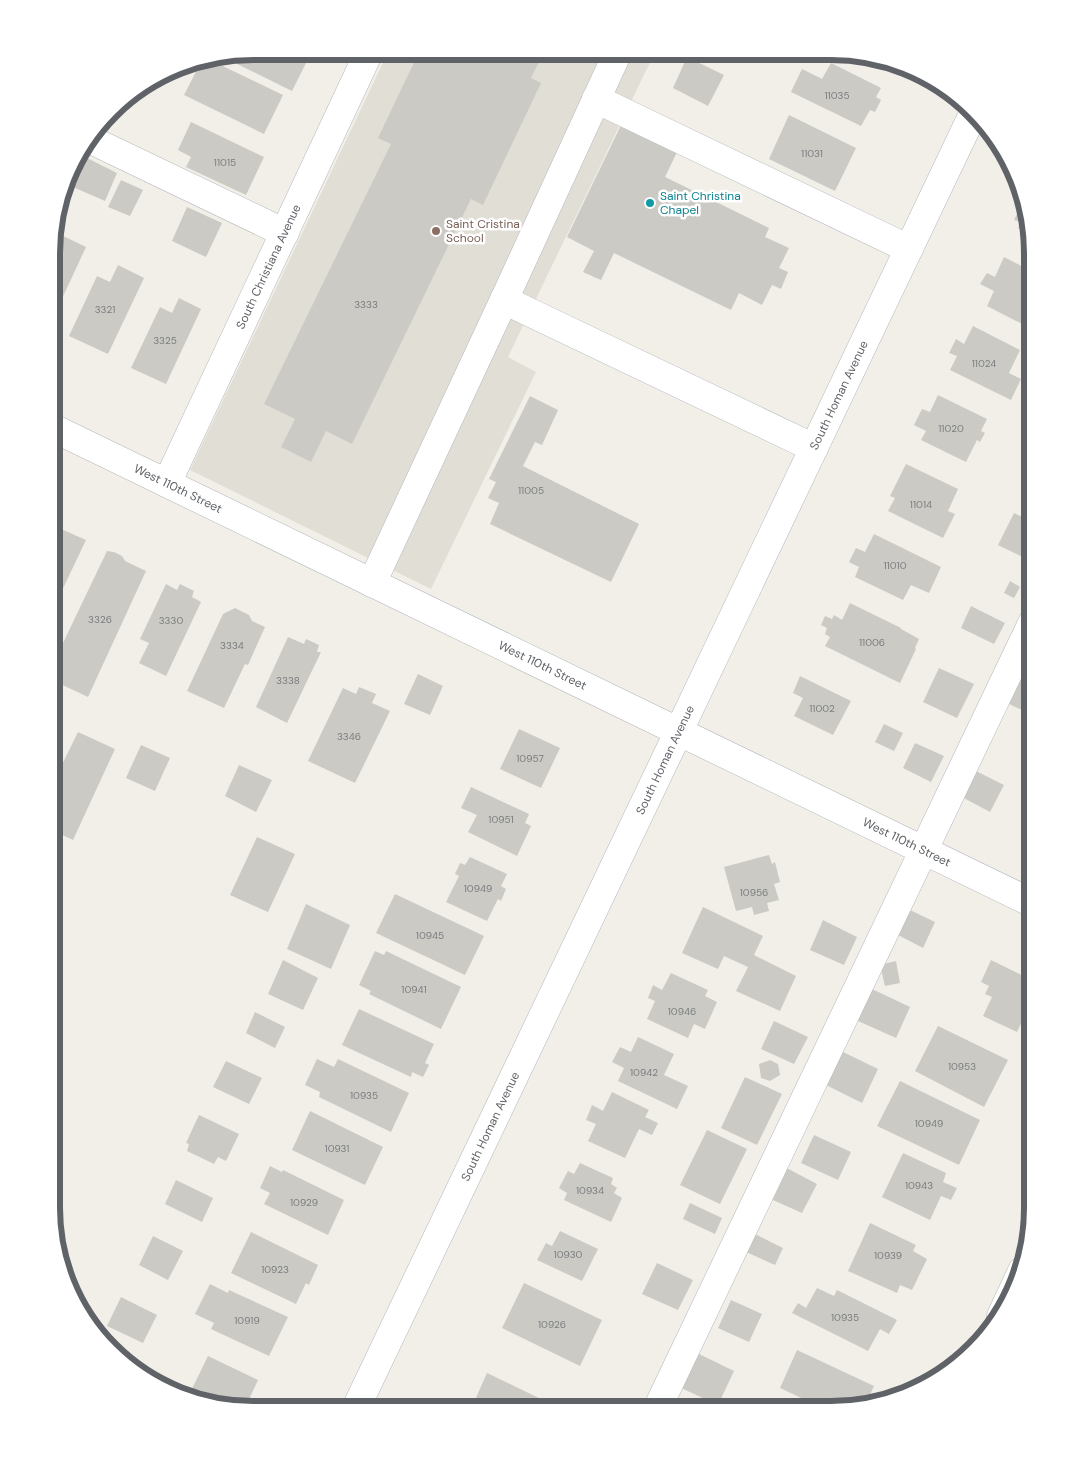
<svg xmlns="http://www.w3.org/2000/svg" width="1084" height="1461" font-family="'DM Sans',sans-serif">
<style>
.education{fill:#e1ded6}
.building{fill:#cccac5}
.lines{fill:none;stroke-linecap:round;stroke-linejoin:round}
.minor-casing{stroke:#b5b8bc;stroke-width:29}
.minor{stroke:#fff;stroke-width:28}
.culture-dot{fill:#0f9aa8;stroke:#fff;stroke-width:2}
.education-dot{fill:#8d6e63;stroke:#fff;stroke-width:2}
.labels{text-anchor:middle;dominant-baseline:central;stroke-width:5;stroke-linejoin:round;paint-order:stroke}
.number-label{font-size:10px;fill:#7a7d7f}
.culture-label{font-size:12px;fill:#0d838f;stroke:#fff;text-anchor:start}
.education-label{font-size:12px;fill:#785e54;stroke:#fff;text-anchor:start}
.street-label{font-size:12px;fill:#5f6368;stroke:#fff}
.rim{fill:none;stroke:#5f6368;stroke-width:6}
</style>
<rect width="100%" height="100%" fill="#f1efe8"/>
<path class="education" d="M388 52H655L508 357 536 372 431 589 190 470Z"/>
<path class="building" d="M253 51H287L307 61 292 91 223 57Z
M419 52H544L531 78 541 83 483 205 471 199 352 444 326 431 311 462 281 447 295 419 264 404 391 144 378 138Z
M687 57 724 75 708 106 673 88Z
M208 59 283 95 264 134 184 95 202 60Z
M831 63 881 88 876 97 881 100 875 112 870 110 861 126 791 92 802 69 822 79Z
M789 115 856 148 835 191 769 159Z
M623 121 679 148 665 177 769 228 765 237 789 248 779 268 788 272 781 289 772 285 762 305 739 293 731 310 614 253 601 280 583 272 594 251 567 237Z
M191 122 264 157 246 195 186 167 191 157 178 150Z
M87 158 117 173 105 201 73 187Z
M121 180 143 190 130 216 108 207Z
M187 207 222 223 206 257 172 241Z
M1020 208 1022 209 1029 238 1021 234 1023 230 1018 228 1021 222 1014 220Z
M53 231 86 247 53 318Z
M1004 257 1033 272V318L1028 327 987 306 994 291 980 284 987 273 995 277Z
M118 265 144 278 108 354 69 336 97 276 110 282Z
M179 298 201 309 166 384 131 368 160 307 172 313Z
M973 326 1020 350 1009 373 1021 379 1011 400 950 370 957 356 949 353 956 339 964 344Z
M938 395 987 419 981 431 985 433 980 442 977 440 966 462 921 440 926 431 914 425 922 409 930 412Z
M530 396 558 410 542 445 535 442 523 466 639 524 611 582 490 524 499 503 488 498 496 482 489 479Z
M906 464 958 489 948 511 955 514 943 538 888 511 895 498 890 496Z
M1014 513 1033 522V556L1031 561 998 545Z
M52 525 86 540 57 601 52 599Z
M874 534 941 567 929 593 911 585 903 600 855 577 859 567 849 562 856 548 865 552Z
M107 551 114 552 122 556 125 561 146 571 88 697 52 680V666Z
M1010 581 1020 587 1014 598 1004 593Z
M166 584 177 590 180 584 194 591 192 597 201 602 166 676 139 663 149 643 140 639Z
M850 603 901 628V629L919 639 915 648 916 649 900 683 825 646 830 637 825 634 827 628 821 625 825 616 832 619 834 615 842 620Z
M971 606 1005 623 994 644 961 628Z
M235 608 249 615 252 621 265 627 248 665 245 664 224 708 187 691 223 614Z
M288 637 304 644 306 639 319 645 317 652H321L287 723 256 707Z
M939 668 974 684 957 718 923 702Z
M1024 673 1033 677V715L1009 704Z
M418 674 443 686 430 715 404 704Z
M800 676 851 701 833 735 794 716 803 698 793 693Z
M359 687 376 694 372 703 390 711 355 783 308 761 343 688 356 694Z
M884 724 903 733 894 751 875 742Z
M519 729 560 748 541 788 500 769Z
M78 732 115 749 73 840 52 830V785Z
M915 743 944 756 931 782 903 768Z
M141 745 170 758 155 791 126 778Z
M239 765 272 780 256 812 225 796Z
M976 771 1004 785 990 812 962 797Z
M471 787 529 814 525 823 531 826 517 856 468 832 477 815 461 808Z
M257 837 295 854 268 912 230 895Z
M769 855 772 864 775 862 780 882 774 884 779 900 767 903 769 911 754 915 752 907 736 911 724 867Z
M470 857 507 874 501 886 506 889 501 901 498 899 487 921 446 902 459 876 455 874 460 863 465 865Z
M395 894 484 936 465 975 376 933Z
M306 904 350 925 331 969 287 949Z
M703 907 763 936 754 955 796 976 780 1011 736 991 748 967 724 956 718 969 682 953Z
M910 910 935 922 923 948 898 935Z
M823 920 857 937 844 965 810 950Z
M375 951 384 955 386 951 461 987 441 1029 369 994 371 991 359 985Z
M283 960 318 978 303 1010 268 994Z
M991 960 1032 980V997L1031 1001 1032 1002V1018L1025 1015 1017 1032 983 1016 992 997 985 994 989 986 981 982Z
M896 961 900 983 885 986 880 965Z
M671 973 708 990 705 996 717 1002 705 1029 694 1024 688 1038 647 1019 655 1001 648 998 653 985 662 990Z
M872 989 910 1007 896 1038 858 1021Z
M359 1009 434 1044 425 1063 429 1065 423 1077 412 1072 411 1077 342 1045Z
M255 1012 285 1027 275 1048 246 1033Z
M774 1021 808 1037 794 1064 761 1049Z
M938 1026 1008 1060 984 1107 915 1071Z
M638 1037 674 1054 664 1075 688 1086 677 1109 618 1081 624 1068 612 1062 620 1047 631 1052Z
M843 1052 878 1069 862 1103 826 1085Z
M317 1059 334 1067 338 1059 409 1093 391 1132 319 1097 320 1092 305 1085Z
M770 1060 778 1064 780 1075 770 1081 761 1078 759 1064Z
M226 1061 262 1078 249 1104 213 1087Z
M745 1077 782 1094 757 1145 721 1128Z
M900 1081 980 1120 959 1165 877 1126Z
M612 1092 649 1110 645 1117 658 1123 652 1135 639 1129 625 1158 588 1141 596 1124 586 1120 592 1105 603 1111Z
M310 1111 383 1147 365 1185 292 1150Z
M199 1115 239 1134 226 1161 218 1157 214 1164 187 1151 189 1144 186 1143Z
M707 1130 747 1149 720 1204 680 1185Z
M814 1135 851 1152 838 1180 801 1163Z
M903 1153 946 1173 943 1182 957 1188 951 1200 941 1196 930 1220 882 1197Z
M580 1163 613 1178 611 1184 617 1188 614 1193 622 1198 611 1222 564 1200 567 1193 559 1188 568 1171 574 1174Z
M779 1164 817 1184 802 1213 764 1196Z
M270 1166 282 1172 283 1170 344 1200 328 1235 264 1204 270 1193 260 1188Z
M176 1180 213 1198 202 1222 165 1204Z
M690 1203 722 1218 715 1234 683 1219Z
M870 1223 916 1245 913 1251 927 1259 912 1290 900 1285 897 1293 848 1271Z
M560 1231 598 1249 582 1281 537 1260 546 1243 552 1246Z
M251 1232 318 1265 309 1285 306 1283 296 1304 231 1273Z
M755 1234 783 1248 775 1265 746 1252Z
M153 1236 183 1251 168 1280 139 1265Z
M657 1263 693 1280 678 1310 642 1294Z
M524 1283 602 1320 580 1366 502 1328Z
M210 1284 228 1293 229 1290 288 1317 269 1356 211 1329 214 1323 195 1314Z
M817 1288 834 1296 837 1290 897 1320 889 1334 880 1329 868 1351 792 1313 798 1303 806 1308Z
M121 1297 157 1315 143 1343 107 1326Z
M731 1300 762 1314 749 1342 718 1328Z
M797 1350 874 1386 867 1401 827 1410 780 1388Z
M695 1352 734 1371 718 1405 679 1387Z
M208 1356 258 1380 245 1408H227L190 1393Z
M487 1373 541 1399 537 1409H471Z"/>
<g class="lines">
<g class="minor-casing">
<g id="minor">
<path d="M618 52 504 300 814 448"/>
<path d="M596 99 909 249"/>
<path d="M89 139 285 233"/>
<path id="s1" d="M53 428 1032 903"/>
<path id="s2" d="M167 483 369 52"/>
<path d="M372 583 504 300"/>
<path d="M1001 1316 1022 1271"/>
<path id="s3" d="M356 1408 974 112"/>
<path d="M657 1409 1033 621"/>
</g>
</g>
<use href="#minor" class="minor"/>
</g>
<circle class="culture-dot" cx="650" cy="203" r="5"/>
<circle class="education-dot" cx="436" cy="231" r="5"/>
<g class="labels">
<g class="number-label">
<text x="837" y="95">11035</text>
<text x="812" y="153">11031</text>
<text x="225" y="162">11015</text>
<text x="366" y="304">3333</text>
<text x="105" y="309">3321</text>
<text x="165" y="340">3325</text>
<text x="984" y="363">11024</text>
<text x="951" y="428">11020</text>
<text x="531" y="490">11005</text>
<text x="921" y="504">11014</text>
<text x="895" y="565">11010</text>
<text x="100" y="619">3326</text>
<text x="171" y="620">3330</text>
<text x="872" y="642">11006</text>
<text x="232" y="645">3334</text>
<text x="288" y="680">3338</text>
<text x="822" y="708">11002</text>
<text x="349" y="736">3346</text>
<text x="530" y="758">10957</text>
<text x="501" y="819">10951</text>
<text x="478" y="888">10949</text>
<text x="754" y="892">10956</text>
<text x="430" y="935">10945</text>
<text x="414" y="989">10941</text>
<text x="682" y="1011">10946</text>
<text x="962" y="1066">10953</text>
<text x="644" y="1072">10942</text>
<text x="364" y="1095">10935</text>
<text x="929" y="1123">10949</text>
<text x="337" y="1148">10931</text>
<text x="919" y="1185">10943</text>
<text x="590" y="1190">10934</text>
<text x="304" y="1202">10929</text>
<text x="568" y="1254">10930</text>
<text x="888" y="1255">10939</text>
<text x="275" y="1269">10923</text>
<text x="845" y="1317">10935</text>
<text x="247" y="1320">10919</text>
<text x="552" y="1324">10926</text>
</g>
<g class="culture-label">
<text x="660" y="196">Saint Christina<tspan x="660" dy="14">Chapel</tspan></text>
</g>
<g class="education-label">
<text x="446" y="224">Saint Cristina<tspan x="446" dy="14">School</tspan></text>
</g>
<g class="street-label">
<text stroke="none"><textPath href="#s2" startOffset="239">South Christiana Avenue</textPath></text>
<text stroke="none"><textPath href="#s3" startOffset="1122">South Homan Avenue</textPath></text>
<text stroke="none"><textPath href="#s1" startOffset="139">West 110th Street</textPath></text>
<text stroke="none"><textPath href="#s1" startOffset="544">West 110th Street</textPath></text>
<text stroke="none"><textPath href="#s3" startOffset="718">South Homan Avenue</textPath></text>
<text stroke="none"><textPath href="#s1" startOffset="949">West 110th Street</textPath></text>
<text stroke="none"><textPath href="#s3" startOffset="312">South Homan Avenue</textPath></text>
</g>
</g>
<path d="M0 0H1084V1461H0ZM253 60H831A193 193 0 0 1 1024 253V1208A193 193 0 0 1 831 1401H253A193 193 0 0 1 60 1208V253A193 193 0 0 1 253 60Z" fill="#fff" fill-rule="evenodd"/>
<path class="rim" d="M253 60H831A193 193 0 0 1 1024 253V1208A193 193 0 0 1 831 1401H253A193 193 0 0 1 60 1208V253A193 193 0 0 1 253 60Z"/>
</svg>
